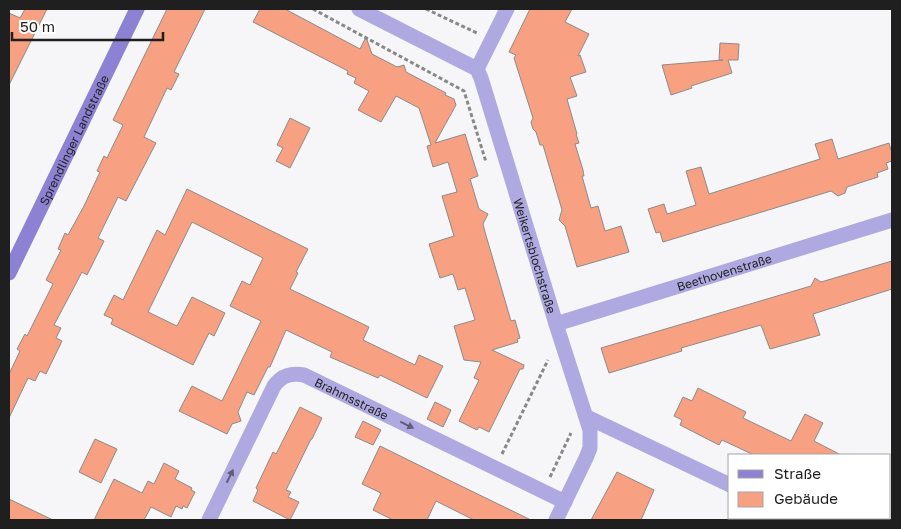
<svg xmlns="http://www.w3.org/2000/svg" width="901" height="529" font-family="'Golos Text',sans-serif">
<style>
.building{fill:#f8a082;stroke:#8d8a89}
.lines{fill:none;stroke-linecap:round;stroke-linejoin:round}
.path{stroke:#88888a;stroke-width:3;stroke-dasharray:4 2.5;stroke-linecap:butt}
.street{stroke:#aea9e0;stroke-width:15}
.secondary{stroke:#8c81d2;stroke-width:15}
.oneway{fill:#5f5d76}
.labels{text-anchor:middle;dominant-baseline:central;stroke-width:4;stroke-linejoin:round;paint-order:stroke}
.street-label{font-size:12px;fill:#1f1f20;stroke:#fff}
</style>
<rect width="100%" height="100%" fill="#f6f6f9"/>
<path class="building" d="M25 9H47L9 85V13L20 18Z
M167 9H205L174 72 179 74 171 90 167 88 144 137 156 143 126 201 118 197 98 238 104 241 87 275 82 272 54 325 61 328 56 338 62 341 46 374 40 371 35 381 28 378 9 418V374L20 351 17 349 25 334 27 336 53 284 46 280 61 250 58 249 65 233 68 235 84 206 100 172 97 171 104 156 107 158 123 125 113 120Z
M260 9H285L360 49 366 37 372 54 397 67 404 65 406 72 446 93 445 95 454 99 456 105 435 143 465 134 478 176 470 179 479 209 488 214 483 224 485 232 511 321 515 320 520 338 517 339 518 342 492 350 524 365 523 369H520L489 432 479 427 477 430 459 421 479 380 474 378 481 362 464 360 454 326 475 320 465 288 458 290 453 274 440 278 429 244 454 236 442 196 457 192 448 162 433 167 427 146 431 145 419 108 396 96 381 122 358 110 369 91 354 83 356 78 347 74 348 71 253 22Z
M530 9H572L565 22 589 34 578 56 580 55 586 72 570 77 577 96 567 99 577 134H576L579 143 575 144 583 170 584 176H582L591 208 598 206 605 231 621 226 629 252 577 267 565 226 559 220 562 210 543 145H540L536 132 533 129 531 122 533 118 514 58 516 55 509 52Z
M720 43 739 44 738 60H728L732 73 691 86 692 88 671 95 662 65 723 60H719Z
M290 118 310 128 290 168 276 161 283 148 277 145Z
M832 139 838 159 889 143 892 153V161L886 163 888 169 877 173 878 177 847 187 845 193 838 196 831 191 663 242 660 232 656 233 648 209 664 204 667 214 696 205 686 171 701 167 709 194 820 159 815 144Z
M187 189 308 249 296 272 298 273 290 289 369 327 363 340 415 365 419 355 443 366 427 398 380 375 378 378 330 357 332 352 286 330 270 367H268L254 395 247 392 238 412 241 421 232 424 227 434 179 411 192 386 222 401 261 321 230 306 242 281 250 285 263 258 192 222 148 312 177 326 192 297 225 313 214 336 209 333 193 365 111 324 113 319 104 315 114 295 123 300 157 230 165 235Z
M892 261V289L813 314 820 335 770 349 761 325 681 348 682 351 609 373 601 348 811 286 815 278 821 282Z
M698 388 746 412 743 418 791 441 805 414 823 423 814 441 841 455H754L722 440 719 445 680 425 682 420 674 416 683 397 692 401Z
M435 402 451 410 443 427 427 419Z
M300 407 322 418 312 439H311L286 490 291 492 288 497 299 502 290 520 253 501 258 490 256 488 273 452 276 454Z
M363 421 381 430 373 445 355 437Z
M95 439 117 449 101 483 79 472Z
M380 446 457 484 531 520H474L436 501 427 520H393L373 510 381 493 362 484Z
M164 463 179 471 175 479 192 488 191 490 195 492 187 508 183 506 182 509 176 506 171 517 151 507 144 520H94L114 479 142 493 148 481 154 484Z
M617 472 654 490 641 520H591Z
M9 499 53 520H9Z"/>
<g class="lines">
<path class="path" d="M313 9 464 91 486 162
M426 9 477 33
M502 454 548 360
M550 477 571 433
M837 518 842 520"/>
<g class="street">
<path id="s1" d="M359 9 477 69 481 78 556 324 590 430V448L586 458 556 520"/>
<path d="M477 69 507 9"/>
<path id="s2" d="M556 324 892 220"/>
<path d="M587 417 730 485"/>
<path d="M799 518 804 520"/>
<path id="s3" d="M209 520 274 386C282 375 291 373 304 375L565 502"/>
</g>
<path class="secondary" id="s4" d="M9 273 137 9"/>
</g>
<defs><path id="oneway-solid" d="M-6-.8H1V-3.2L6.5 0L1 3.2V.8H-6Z" transform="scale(1.25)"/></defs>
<g class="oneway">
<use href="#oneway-solid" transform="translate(407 425) rotate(26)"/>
<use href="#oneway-solid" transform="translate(230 476) rotate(-64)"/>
</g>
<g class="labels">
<g class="street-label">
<text stroke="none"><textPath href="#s4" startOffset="148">Sprendlinger Landstraße</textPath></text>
<text stroke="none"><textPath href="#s1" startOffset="328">Weikertsblochstraße</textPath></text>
<text stroke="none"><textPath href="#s2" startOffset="176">Beethovenstraße</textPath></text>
<text stroke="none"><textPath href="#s3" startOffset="236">Brahmsstraße</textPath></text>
</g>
</g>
<rect width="901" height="529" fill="none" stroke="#1f1f20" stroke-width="20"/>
<rect x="728" y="454" width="162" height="65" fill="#ffffff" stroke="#a5a5a6"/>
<rect x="738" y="470" width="25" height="8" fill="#8c81d2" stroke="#a5a5a6"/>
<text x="774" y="479" font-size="15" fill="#1f1f20">Straße</text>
<rect x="738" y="492" width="25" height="15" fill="#f8a082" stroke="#a5a5a6"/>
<text x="774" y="504" font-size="15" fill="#1f1f20">Gebäude</text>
<path d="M12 32v8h151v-8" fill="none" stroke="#1f1f20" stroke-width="2.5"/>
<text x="20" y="32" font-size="15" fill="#1f1f20" stroke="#ffffff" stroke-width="4" paint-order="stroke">50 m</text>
</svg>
